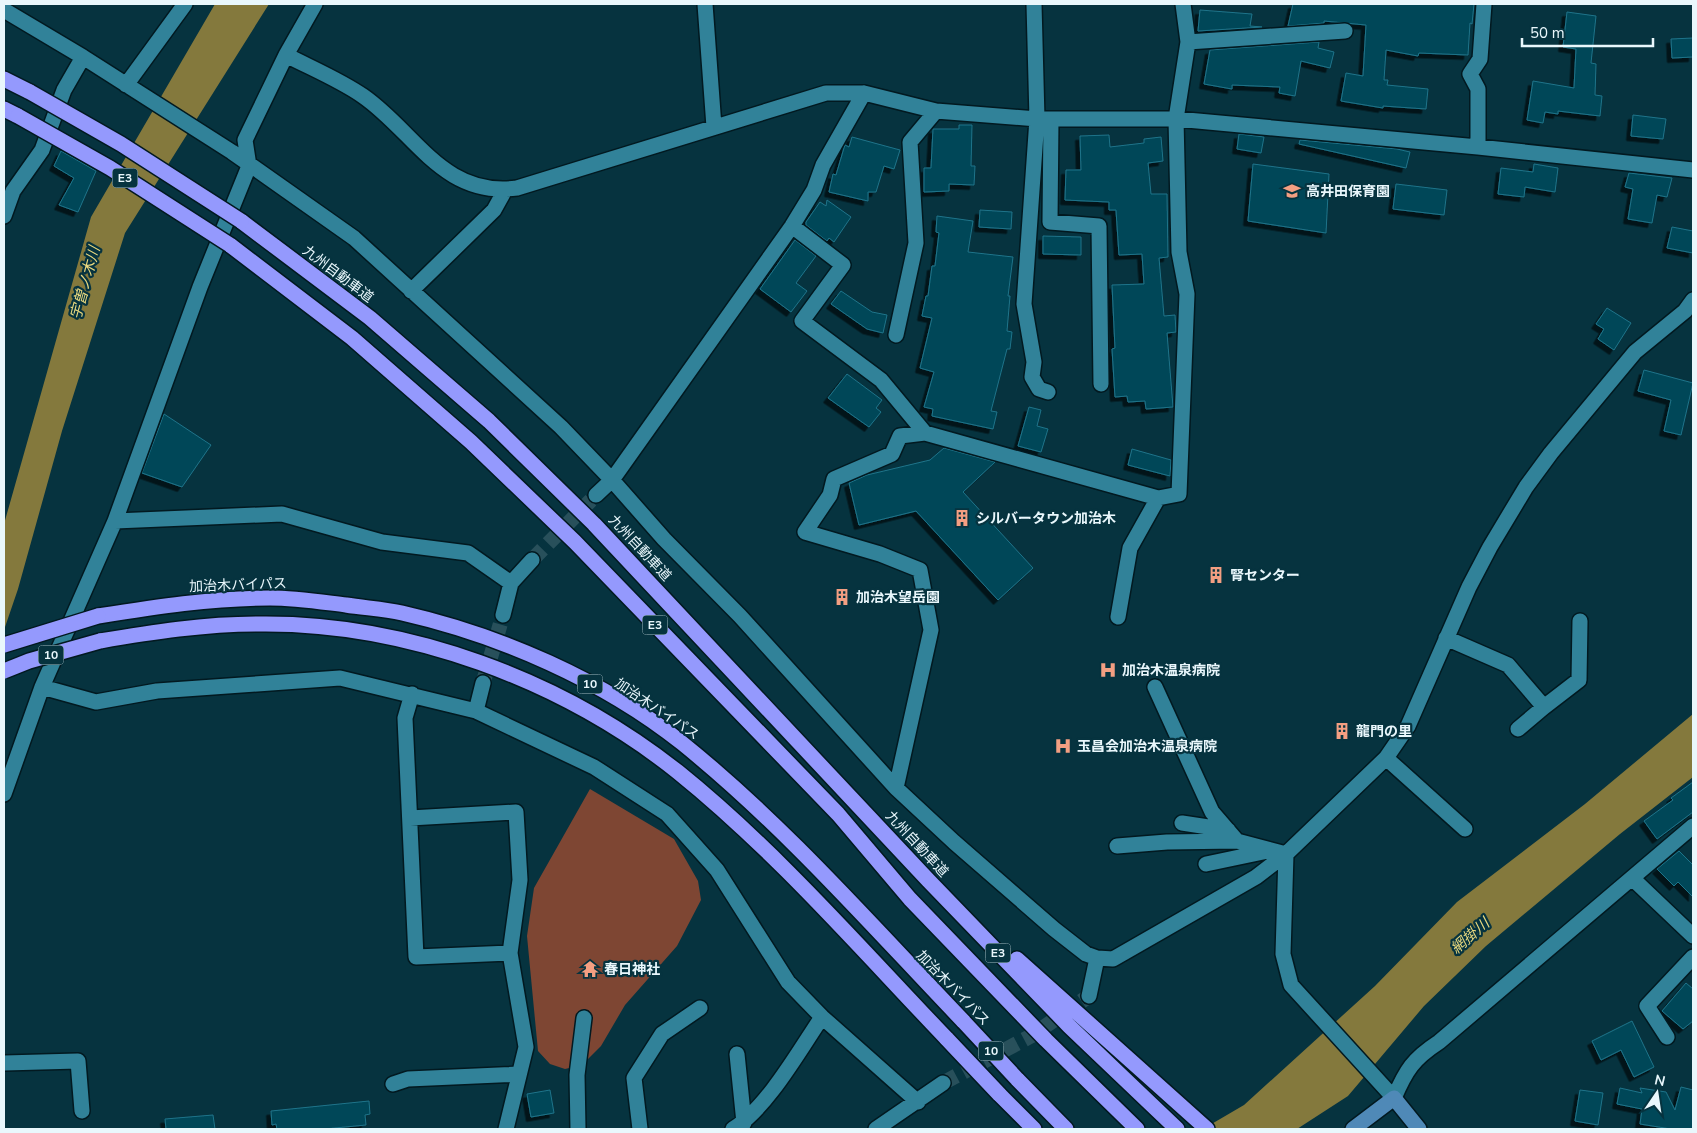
<svg xmlns="http://www.w3.org/2000/svg" width="1697" height="1133" font-family="'Nunito Sans','Noto Sans JP',sans-serif">
<style>
.forest{fill:#7e4633}
.water{fill:#84793d}
.building{fill:#004758;stroke:#1f748a;filter:url(#shadow)}
.lines{fill:none;stroke-linecap:round;stroke-linejoin:round}
.street-tunnel{stroke:#28505b;stroke-width:15;stroke-dasharray:15 8;stroke-linecap:butt}
.street-casing{stroke:#021920;stroke-width:18}
.secondary-casing{stroke:#021920;stroke-width:18}
.highway-casing{stroke:#021920;stroke-width:18}
.street{stroke:#318299;stroke-width:15}
.secondary{stroke:#4f89b7;stroke-width:15}
.highway{stroke:#9499fd;stroke-width:15}
.highway-bridge-casing{stroke:#021920;stroke-width:18;stroke-linecap:butt}
.highway-bridge{stroke:#9499fd;stroke-width:15}
.labels{text-anchor:middle;dominant-baseline:central;stroke-width:4.5;stroke-linejoin:round;paint-order:stroke}
.shield{fill:#06333f;stroke:#a5bcc3;stroke-width:1}
.shield-label{font-size:12px;font-weight:bold;fill:#e9f7fc}
.poi-label{font-size:14px;font-weight:bold;fill:#e9f7fc;stroke:#06333f;text-anchor:start}
.street-label{font-size:14px;fill:#e9f7fc;stroke:#06333f}
.water-label{font-size:15px;font-style:italic;fill:#e9d97f;stroke:#06333f}
</style>
<defs>
<filter id="shadow"><feDropShadow dx="-4.5" dy="4.5" stdDeviation="0" flood-color="#0009"/></filter>
</defs>
<rect width="100%" height="100%" fill="#06333f"/>
<path class="forest" d="M590 789 674 839 698 881 701 900 677 946 625 1005 601 1046 582 1065 565 1069 550 1064 538 1051 527 936 534 888Z"/>
<path class="water" d="M215 4H269L125 233 62 431 18 589 4 630V524L91 217Z
M1693 714V777L1620 834 1486 946 1424 1006 1348 1096 1297 1129H1203L1244 1105 1375 986 1457 902 1585 804Z"/>
<path class="building" d="M1293 4H1474L1472 24 1470 23 1468 55 1419 53 1418 56 1386 50 1384 80H1388L1387 85 1428 89 1426 109 1383 106V108L1341 101 1346 73 1363 76 1366 25 1324 21V23L1288 26Z
M1200 10 1252 14 1250 26 1262 27 1198 31Z
M1567 12 1596 16 1591 63 1596 64 1595 95 1602 96 1600 116 1558 111V114L1545 112 1543 123 1527 120 1533 81 1574 88 1576 49 1563 47Z
M1693 38V57L1672 58 1671 39Z
M1319 42 1318 48 1334 52 1330 68 1301 61 1295 96 1279 93 1280 87 1232 85V89L1204 84 1210 50Z
M1633 115 1666 119 1663 139 1631 136Z
M959 125H972L971 166H975L974 185 949 184V191L924 192V168H931L933 129H959Z
M1239 134 1264 137 1261 153 1237 149Z
M1109 135 1110 147 1144 143V139L1161 137 1163 161 1148 163 1151 194H1167L1168 257 1159 258 1164 316 1175 315 1176 332 1167 333 1173 407 1146 409 1145 401 1128 402 1127 396 1115 397 1112 349 1115 348 1112 285 1144 284 1142 254 1119 255 1116 210H1109V202L1065 200 1066 170H1081L1080 136Z
M852 137 900 150 894 169 884 166 876 192H868V201L829 192 833 174 836 175 844 148 845 145 849 147Z
M1300 140 1397 149 1410 152 1406 168 1299 144Z
M61 151 96 171 78 212 59 205 74 178 54 166Z
M1253 164 1329 174 1326 233 1248 221Z
M1534 164 1558 168 1555 192 1525 187 1524 197 1498 194 1501 168 1533 172Z
M1629 173 1672 178 1667 197 1657 195 1652 223 1628 219 1633 189 1625 187Z
M1396 184 1447 190 1444 215 1393 209Z
M827 200 851 217 834 242 829 238 827 241 806 225V222L820 202 826 206Z
M980 210 1012 212 1011 229 979 227Z
M937 216 973 221 968 252 1013 257 1008 296H1010L1007 331 1012 332 1010 349H1007L991 411 997 412 993 429 932 416 933 409 924 407 934 372 920 368 932 318 922 316 926 296H928L932 266H935L939 233 936 232Z
M1672 227 1693 231V253L1667 248Z
M1043 236 1081 237V255L1043 254Z
M795 240 816 256 796 283 807 291 791 312 760 289Z
M841 291 872 312 887 315 883 333 867 329 831 304Z
M1607 308 1631 323 1614 350 1598 339 1604 329 1596 324Z
M1644 370 1693 383 1681 435 1664 431 1671 400 1638 391Z
M847 374 882 400 876 408 881 412 869 427 828 398Z
M1029 407 1041 410 1037 426 1048 429 1041 452 1018 446Z
M164 414 211 445 182 487 142 473Z
M944 448 995 462 963 492 1033 568 998 600 916 511 859 525 849 483 867 475 930 460Z
M1132 449 1171 460 1170 476 1128 465Z
M1693 782V812L1657 839 1644 821 1673 800 1671 798Z
M1679 851 1693 865V897L1678 882 1674 886 1657 869Z
M1686 983 1693 989V1021L1683 1029 1662 1011Z
M1632 1021 1654 1067 1634 1077 1621 1050 1601 1060 1592 1041Z
M1681 1087 1693 1090V1129H1671L1640 1124 1642 1109 1617 1104 1620 1088 1642 1093 1640 1088 1666 1092 1675 1110Z
M550 1090 554 1113 531 1117 527 1094Z
M1580 1090 1603 1093 1598 1125 1575 1121Z
M369 1101 370 1114 365 1115 366 1125 324 1129H277L276 1124 272 1125 271 1111Z
M213 1115 215 1129H166L165 1119Z"/>
<g class="lines">
<path class="street-tunnel" d="M532 560 596 495
M483 683 503 615
M943 1083 1031 1036 1089 996"/>
<g class="street-casing">
<path id="street" d="M705 4 714 127
M1034 4 1037 119 1024 304 1034 362 1032 377 1039 389 1048 392
M4 10 83 57 232 152 354 238 561 427 612 480 664 539 740 616 896 788 954 842 1054 929 1086 954 1097 958 1113 959 1256 877 1286 854 1386 758 1408 726 1469 587 1490 547 1526 487 1551 453 1635 352 1685 311 1693 300
M1188 42 1345 31
M286 55C311 68 340 80 363 96 415 132 443 198 517 188L826 93H864L936 111 1037 119H1176L1478 147 1693 170
M126 85 185 4
M1051 119 1050 222 1099 226 1101 384
M1478 147V89L1470 74 1480 59 1484 4
M4 216 13 191 42 150 64 90 83 57
M792 226 843 265 802 321 881 380 925 433 1158 498 1179 494 1187 294 1179 252 1176 119 1188 42 1183 4
M411 291 494 210 505 190
M896 335 916 243 910 142 936 111
M596 495 612 480 792 226 814 190 823 165 864 93
M115 521 282 514 382 542 468 553 511 583 503 615
M511 583 532 560
M1118 617 1130 548 1158 498
M1446 638 1508 665 1544 707 1579 680 1580 621
M42 687 96 702 157 691 340 678 476 711 594 767 667 814 717 870 788 982 822 1017 918 1102
M1155 687 1212 812 1237 841
M412 694 405 718 416 957 510 953
M476 711 483 683
M1518 729 1544 707
M1386 758 1465 829
M896 788 931 630 920 570 880 554 805 532 830 495 834 479 892 454 900 436 925 433
M4 794 42 687 115 521 200 287 249 166 245 140 286 55 315 4
M410 818 516 812 520 880 510 953 526 1047 506 1129
M1182 823 1228 830
M1117 846 1167 842 1237 841 1286 854
M1286 854 1283 954 1291 985 1394 1098C1406 1070 1413 1059 1439 1042L1693 826
M1206 864 1268 851
M1632 878 1693 936
M1089 996 1097 958
M1667 1037 1647 1006 1693 957
M737 1054 744 1123
M4 1063 78 1061 82 1111
M393 1084 408 1079 519 1074
M578 1129 577 1075 584 1018
M640 1129 634 1078 662 1034 700 1008
M733 1129C767 1108 799 1051 822 1017
M876 1129 943 1083"/>
</g>
<g class="secondary-casing">
<path id="secondary" d="M1353 1129 1394 1098 1419 1129"/>
</g>
<g class="highway-casing">
<path id="highway" d="M4 79 30 92
M4 109 18 116
M241 221 370 318 489 421 594 524 928 880 1069 1026 1177 1129
M230 245 352 338 471 442 575 542 838 814 910 899 1046 1040 1137 1129
M98 616C155 607 212 598 270 598 296 598 321 602 346 605 365 608 384 609 402 613 499 635 603 680 682 743 785 826 873 927 964 1022
M100 641C152 632 205 624 258 624 407 622 562 680 678 772 776 851 860 948 947 1039
M1017 959 1207 1129
M1017 1079 1066 1129
M999 1094 1034 1129"/>
</g>
<use href="#street" class="street"/>
<use href="#secondary" class="secondary"/>
<use href="#highway" class="highway"/>
<g class="highway-bridge-casing">
<path id="highway-bridge" d="M30 92 121 144 241 221
M18 116 110 168 230 245
M4 645 98 616
M4 671 29 661 100 641
M964 1022 1017 1079
M947 1039 999 1094"/>
</g>
<use href="#highway-bridge" class="highway-bridge"/>
</g>
<defs>
<g id="school-bare" transform="scale(1.35)"><path d="M0-5L7-2L0 1L-7-2ZM-4 1L0 2.5L4 1V4Q0 6-4 4Z" fill="#f39f82" stroke="#06333f" stroke-width="2.5" paint-order="stroke"/></g>
<g id="building-bare" transform="scale(1.35)"><path d="M-4-6H4V6H1V3H-1V6H-4ZM-2.5-4.3h1.7v1.8h-1.7ZM.8-4.3h1.7v1.8H.8ZM-2.5-1h1.7V.8h-1.7ZM.8-1h1.7V.8H.8Z" fill="#f39f82" stroke="#06333f" stroke-width="2.5" paint-order="stroke"/></g>
<g id="hospital-bare" transform="scale(1.35)"><path d="M-5-5h3v3.5h4V-5h3V5h-3V1.5h-4V5h-3Z" fill="#f39f82" stroke="#06333f" stroke-width="2.5" paint-order="stroke"/></g>
<g id="temple-bare" transform="scale(1.35)"><path d="M0-6L5-2H3V0L6.5 2.5H4V6H1.5V3h-3V6H-4V2.5H-6.5L-3 0V-2H-5Z" fill="#f39f82" stroke="#06333f" stroke-width="2.5" paint-order="stroke"/></g>
</defs>
<g fill-rule="evenodd">
<use href="#school-bare" x="1292" y="191"/>
<use href="#building-bare" x="962" y="518"/>
<use href="#building-bare" x="1216" y="575"/>
<use href="#building-bare" x="842" y="597"/>
<use href="#hospital-bare" x="1108" y="670"/>
<use href="#building-bare" x="1342" y="731"/>
<use href="#hospital-bare" x="1063" y="746"/>
<use href="#temple-bare" x="590" y="969"/>
</g>
<g class="labels">
<g class="shield">
<rect x="112.5" y="168.5" width="25" height="19" rx="4"/>
<rect x="642.5" y="615.5" width="25" height="19" rx="4"/>
<rect x="38.5" y="645.5" width="25" height="19" rx="4"/>
<rect x="577.5" y="674.5" width="25" height="19" rx="4"/>
<rect x="985.5" y="943.5" width="25" height="19" rx="4"/>
<rect x="978.5" y="1041.5" width="25" height="19" rx="4"/>
</g>
<g class="shield-label">
<text x="125" y="178">E3</text>
<text x="655" y="625">E3</text>
<text x="51" y="655">10</text>
<text x="590" y="684">10</text>
<text x="998" y="953">E3</text>
<text x="991" y="1051">10</text>
</g>
<g class="poi-label">
<text x="1306" y="191">高井田保育園</text>
<text x="976" y="518">シルバータウン加治木</text>
<text x="1230" y="575">腎センター</text>
<text x="856" y="597">加治木望岳園</text>
<text x="1122" y="670">加治木温泉病院</text>
<text x="1356" y="731">龍門の里</text>
<text x="1077" y="746">玉昌会加治木温泉病院</text>
<text x="604" y="969">春日神社</text>
</g>
<g class="street-label">
<text transform="translate(338 274) rotate(37)">九州自動車道</text>
<text transform="translate(640 548) rotate(47)">九州自動車道</text>
<text transform="translate(238 585) rotate(-2)">加治木バイパス</text>
<text transform="translate(657 709) rotate(34)">加治木バイパス</text>
<text transform="translate(917 844) rotate(47)">九州自動車道</text>
<text transform="translate(953 988) rotate(46)">加治木バイパス</text>
</g>
<g class="water-label">
<text transform="translate(85 283) rotate(-75)">宇曽ノ木川</text>
<text transform="translate(1470 936) rotate(-41)">網掛川</text>
</g>
</g>
<rect width="1697" height="1133" fill="none" stroke="#e9f7fc" stroke-width="10"/>
<g transform="translate(1657 1093) rotate(13)" stroke="#06333f" stroke-width="4" paint-order="stroke">
<path d="M0-4L9 19L0 12L-9 19Z" fill="#e9f7fc"/>
<text y="-8" font-size="14" font-weight="bold" text-anchor="middle" fill="#e9f7fc">N</text>
</g>
<path d="M1522 38v8h131v-8" fill="none" stroke="#e9f7fc" stroke-width="2.5"/>
<text x="1530" y="38" font-size="15" fill="#e9f7fc" stroke="#06333f" stroke-width="4" paint-order="stroke">50 m</text>
</svg>
